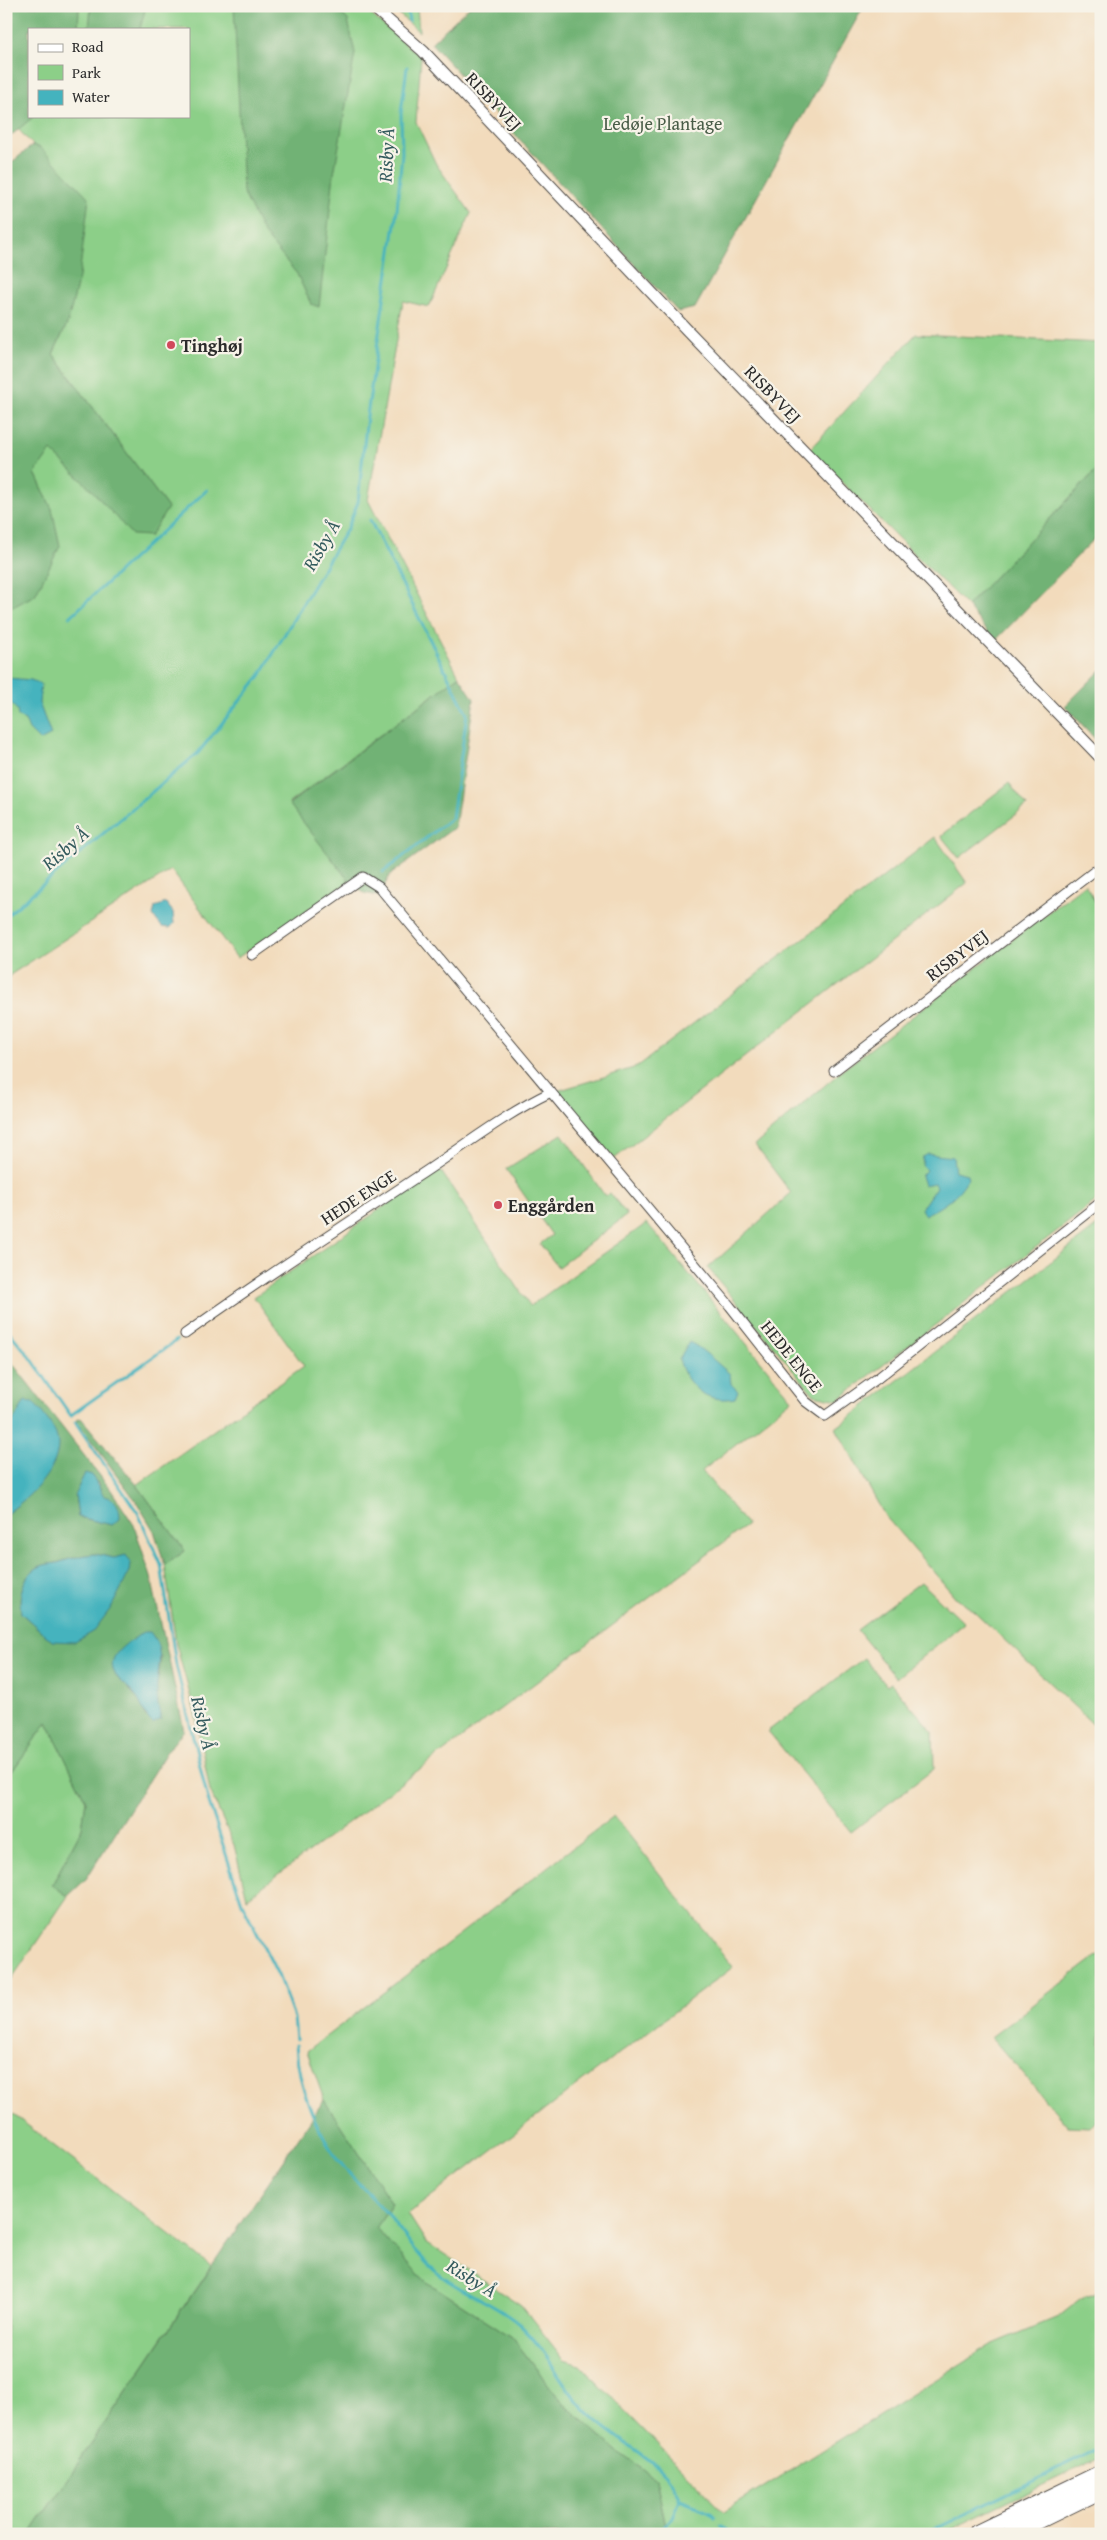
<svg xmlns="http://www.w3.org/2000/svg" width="1107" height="2540" font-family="'Gentium Book Plus',serif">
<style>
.green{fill:#8ccf88;stroke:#5c7d5a}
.forest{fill:#71b274;stroke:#4e6e50;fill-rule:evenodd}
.water{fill:#44b3be;stroke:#386f74}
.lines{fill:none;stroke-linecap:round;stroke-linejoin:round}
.stream{stroke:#44b3be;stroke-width:3}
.minor-casing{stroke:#494541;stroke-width:11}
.tertiary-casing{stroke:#494541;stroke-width:13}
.motorway-casing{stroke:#494541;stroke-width:18}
.minor{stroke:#fff;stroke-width:9}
.tertiary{stroke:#fff;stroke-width:11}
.motorway{stroke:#fff;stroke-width:16}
.poi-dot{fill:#d1495b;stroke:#f7f3e8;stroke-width:2}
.labels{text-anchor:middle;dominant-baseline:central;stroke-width:4.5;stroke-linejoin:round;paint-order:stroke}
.street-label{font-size:18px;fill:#2b2b2b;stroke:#f7f3e8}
.park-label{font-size:18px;fill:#485c47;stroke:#f7f3e8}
.poi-label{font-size:18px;font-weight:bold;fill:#2b2b2b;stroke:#f7f3e8;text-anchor:start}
.water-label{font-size:19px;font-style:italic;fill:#345b5e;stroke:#f7f3e8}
</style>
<rect width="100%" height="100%" fill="#f7f3e8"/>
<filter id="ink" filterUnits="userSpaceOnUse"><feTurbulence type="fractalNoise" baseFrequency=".02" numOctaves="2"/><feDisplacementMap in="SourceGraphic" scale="10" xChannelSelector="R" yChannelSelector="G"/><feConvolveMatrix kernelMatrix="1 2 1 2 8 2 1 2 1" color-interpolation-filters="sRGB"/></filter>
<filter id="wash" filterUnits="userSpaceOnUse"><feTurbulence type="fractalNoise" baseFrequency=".0096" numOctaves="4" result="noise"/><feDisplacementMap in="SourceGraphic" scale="20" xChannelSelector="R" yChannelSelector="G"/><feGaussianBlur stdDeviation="1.12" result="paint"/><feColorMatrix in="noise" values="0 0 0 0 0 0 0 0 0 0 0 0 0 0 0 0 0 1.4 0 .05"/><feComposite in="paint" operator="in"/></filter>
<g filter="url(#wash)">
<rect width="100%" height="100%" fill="#f2dbbc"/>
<path class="green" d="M79 6H361L421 57 416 122 436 164 471 213 429 307 403 301 368 500 459 676 289 803 350 882 237 958 171 870 10 975 6 982V608L9 609 52 509 35 473 51 450 87 485 168 508 53 354 68 322 41 148 33 145 18 129 34 116H189V29H78Z
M390 6H417L419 32Z
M916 334 1101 343V465L967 606 809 450Z
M1009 783 1027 806 959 858 941 836Z
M935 837 967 883 614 1159 557 1091 637 1067Z
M1085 884 1101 912V1197L838 1400 814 1395 708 1268 791 1193 755 1145 844 1069Z
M562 1134 605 1196 610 1193 627 1215 558 1267 540 1244 552 1235 506 1169Z
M439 1168 530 1306 647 1223 792 1399 702 1471 747 1525 247 1898 234 1845 210 1791 195 1713 176 1644 165 1565 185 1551 137 1485 304 1366 254 1297Z
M1101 1223V1732L974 1611 957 1599 885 1516 836 1428Z
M921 1582 964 1623 896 1678 857 1630Z
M864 1658 887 1686 891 1683 933 1732 934 1769 851 1832 768 1731Z
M47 1722 86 1801 82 1828 52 1885 68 1896 6 1987V1780Z
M614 1816 733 1967 408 2214 426 2242 521 2305 564 2360 580 2365 724 2512 991 2345 1058 2317 1085 2296 1101 2290V2457L941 2534H663L667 2531 656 2479 622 2455 561 2401 512 2337 424 2280 376 2228 392 2204 324 2100 307 2051Z
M1101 1953V2118L1090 2127 1068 2126 991 2037Z
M6 2109 211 2266 30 2534H6Z"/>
<path class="forest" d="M6 6H79L78 29H29V116H34L6 140Z
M91 6H146L140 29H89Z
M234 6H333L348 20 355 53 334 174 319 307 311 304 297 274 264 234 243 192Z
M470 6H864L695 308 678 312 431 43Z
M33 145 41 148 89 198 79 277 68 322 53 354 168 508 150 536 132 535 87 485 51 451 35 473 52 509 60 546 35 595 9 609 6 608V167Z
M1101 465V532L995 641 967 606Z
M1101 670V741L1099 743 1065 706Z
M459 676 474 699 455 827 390 875 379 896 364 893 350 882 289 804Z
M6 1355 111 1490 134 1525 151 1577 184 1730 167 1751 86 1879 68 1896 52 1885 82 1828 86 1801 47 1722 6 1780V1514C29 1497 43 1481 56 1455L8 1430 6 1433ZM98 1482 112 1525 78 1517 75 1494ZM95 1554 114 1558 52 1641 21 1613C18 1595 23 1574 41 1566 46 1564 51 1564 56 1563 70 1559 81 1555 95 1554ZM161 1657 156 1692 158 1705 146 1718 141 1703 113 1670Z
M81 1418 137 1485 185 1551 165 1565 154 1531 136 1501 76 1420Z
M324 2100 392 2204 376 2228 424 2280 512 2337 561 2401 622 2455 656 2479 667 2531 663 2534H30Z"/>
<path class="water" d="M8 678 31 680 41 684 39 703 51 735 40 741 29 730 25 720 18 717 17 710 6 698V680Z
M166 903 173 912 174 924 170 928 162 927 153 916 155 907Z
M928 1154 953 1157 955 1171 967 1174 968 1178C958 1196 943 1207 924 1215L921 1209 936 1187 934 1183 924 1185 921 1176 926 1170 922 1165 923 1157Z
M689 1342C701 1347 719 1365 730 1374L731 1384 738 1391 735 1398C706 1404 686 1386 679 1359Z
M25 1401 33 1402C42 1413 58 1429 58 1445 58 1472 26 1500 6 1514V1433Z
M85 1473 92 1475 104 1496C116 1498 120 1507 120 1519L112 1525 78 1517 75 1494Z
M95 1554 114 1558 126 1555 131 1563 130 1571 111 1608 93 1632 75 1642 52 1641 21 1613C18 1595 23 1574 41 1566 46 1564 51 1564 57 1563 70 1559 81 1555 95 1554Z
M144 1632H150C167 1653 156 1669 157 1692 157 1702 159 1711 161 1719L153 1724C144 1716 142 1704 135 1695 130 1688 123 1684 118 1678 100 1657 129 1642 144 1632Z"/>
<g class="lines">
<path class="stream" d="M407 6 409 21
M370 520 467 714 452 818 383 872
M70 617 207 490
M6 916 198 753 260 676 348 527 358 502 367 416 397 210 402 153 401 113 407 67
M6 1328 31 1358 71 1416
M71 1415 177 1340
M75 1422 138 1513 161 1565 176 1665 207 1796 242 1903 278 1975 294 2018 296 2039
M296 2045C298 2088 318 2137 346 2170 361 2187 378 2202 392 2220 406 2236 416 2255 433 2269 458 2292 494 2302 519 2324 551 2353 561 2389 594 2418 622 2445 666 2461 680 2500
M680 2500 712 2513 715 2517
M722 2525 731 2534
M656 2534 673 2517 680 2500
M924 2534 1101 2448"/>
</g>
</g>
<g filter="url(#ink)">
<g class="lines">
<g class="minor-casing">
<path id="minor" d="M252 955 363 877 379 887 730 1306 805 1401 825 1416 878 1378 1101 1202
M834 1071 1101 866
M185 1334C261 1279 339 1229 417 1177 462 1148 503 1115 551 1092"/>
</g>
<g class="tertiary-casing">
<path id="tertiary" d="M372 6 423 51 688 331 1101 758"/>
</g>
<g class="motorway-casing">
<path id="motorway" d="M975 2534 1101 2473
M1011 2534 1101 2490"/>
</g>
<use href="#minor" class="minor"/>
<use href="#tertiary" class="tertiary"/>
<use href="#motorway" class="motorway"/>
</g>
</g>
<g class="poi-dot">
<circle cx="171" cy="345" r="5"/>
<circle cx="498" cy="1205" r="5"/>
</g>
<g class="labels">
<g class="street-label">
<text transform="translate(494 101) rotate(47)">RISBYVEJ</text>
<text transform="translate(773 394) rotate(46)">RISBYVEJ</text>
<text transform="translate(957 955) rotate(-37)">RISBYVEJ</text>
<text transform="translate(358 1197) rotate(-33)">HEDE ENGE</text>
<text transform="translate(792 1356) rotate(51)">HEDE ENGE</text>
</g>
<g class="park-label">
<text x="663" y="123">Ledøje Plantage</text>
</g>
<g class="poi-label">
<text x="181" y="345">Tinghøj</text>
<text x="508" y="1205">Enggården</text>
</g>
<g class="water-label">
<text transform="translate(386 155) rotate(-87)">Risby Å</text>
<text transform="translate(321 545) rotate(-60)">Risby Å</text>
<text transform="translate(65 848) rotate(-41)">Risby Å</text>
<text transform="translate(204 1723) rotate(77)">Risby Å</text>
<text transform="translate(472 2278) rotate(32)">Risby Å</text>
</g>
</g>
<rect width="1107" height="2540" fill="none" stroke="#f7f3e8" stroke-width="25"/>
<rect x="28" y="28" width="162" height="90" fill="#f7f3e8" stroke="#a5a39c"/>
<rect x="38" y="44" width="25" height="8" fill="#ffffff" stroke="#a5a39c"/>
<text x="72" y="52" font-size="15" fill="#2b2b2b">Road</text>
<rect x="38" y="65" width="25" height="15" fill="#8ccf88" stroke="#a5a39c"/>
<text x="72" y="78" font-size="15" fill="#2b2b2b">Park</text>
<rect x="38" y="90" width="25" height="15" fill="#44b3be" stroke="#a5a39c"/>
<text x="72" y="102" font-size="15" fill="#2b2b2b">Water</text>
</svg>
